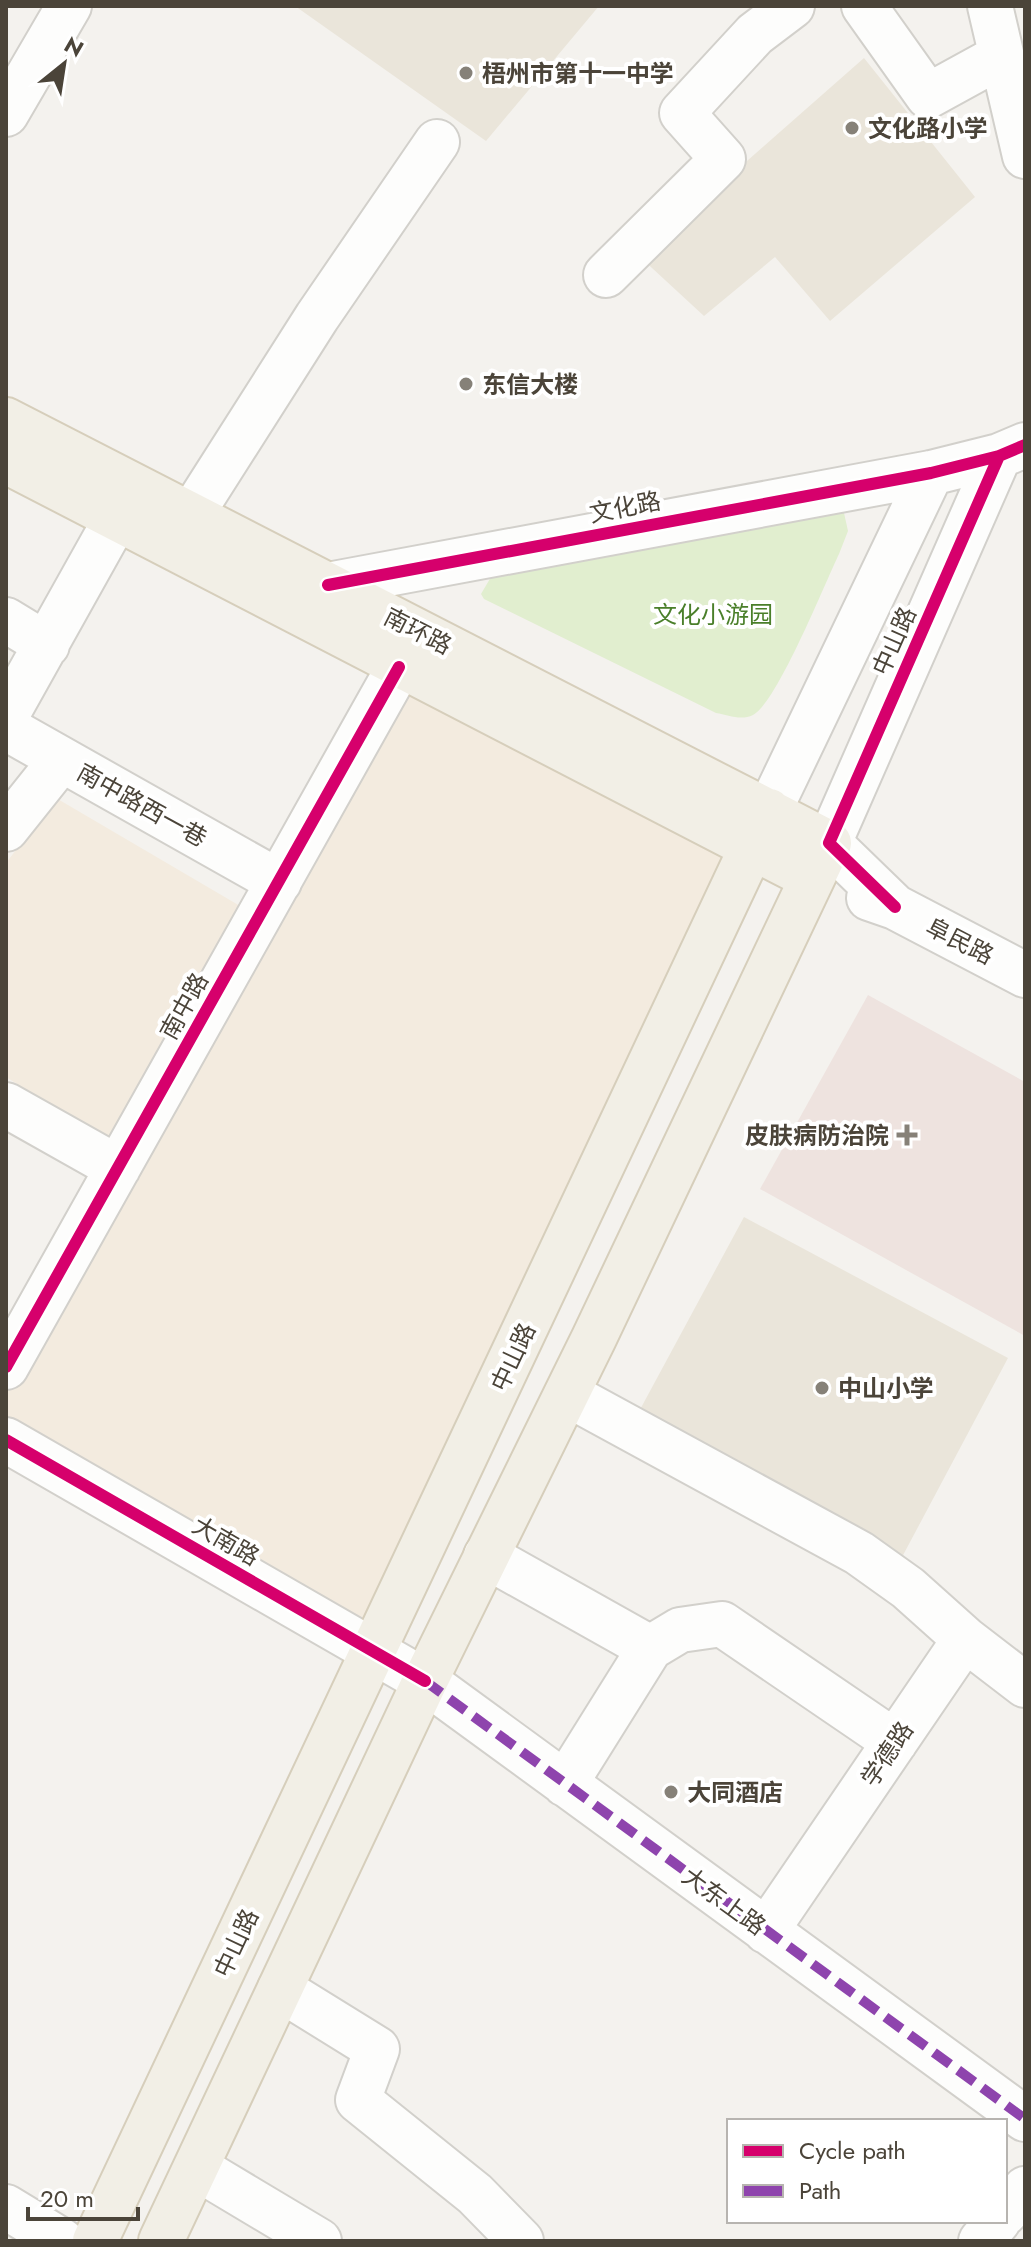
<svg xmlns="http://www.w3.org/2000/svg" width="1031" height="2247" font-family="Jost,'Noto Sans SC',sans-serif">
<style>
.commercial{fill:#f3ebdf}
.education{fill:#eae5da}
.medical{fill:#eee3df}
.green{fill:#e1eecf}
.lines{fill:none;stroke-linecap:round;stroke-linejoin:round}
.minor-casing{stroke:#d2d0cb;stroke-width:48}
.major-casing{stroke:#d6cebb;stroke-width:48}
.minor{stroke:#fdfdfc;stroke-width:44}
.major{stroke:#f2efe6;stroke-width:44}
.quiet{stroke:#8e44ad;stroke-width:10;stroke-dasharray:20 10;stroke-linecap:butt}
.cycleway-casing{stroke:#fff;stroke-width:17}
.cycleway{stroke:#d6006c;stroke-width:12}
.poi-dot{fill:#868178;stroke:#fff;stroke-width:3}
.labels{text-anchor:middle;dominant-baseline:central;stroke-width:8;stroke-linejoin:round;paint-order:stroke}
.poi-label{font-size:24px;font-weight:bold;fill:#4b4439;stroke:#fff;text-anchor:start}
.street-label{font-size:24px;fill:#4b4439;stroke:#fff}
.park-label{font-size:24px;fill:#4a7f2a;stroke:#fff}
</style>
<rect width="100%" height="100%" fill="#f4f2ee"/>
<path class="commercial" d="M399 667 753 848 374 1652 6 1440V1367Z
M56 798 252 913 123 1151 6 1077V863Z"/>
<path class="education" d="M295 6H599L486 141Z
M864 58 975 197 830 321 775 257 704 316 639 256Z
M744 1217 1008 1358 901 1559 636 1417Z"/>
<path class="medical" d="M868 995 1025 1082V1336L760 1189Z"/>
<path class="green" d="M832 505 844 513 848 531 839 554C825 583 777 703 753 715 741 721 728 715 716 713L484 599 481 594 491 577 506 567Z"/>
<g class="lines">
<g class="minor-casing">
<path id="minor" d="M864 6 928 96 1001 56
M990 6 1025 156
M6 114 69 6
M606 275 723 159 682 113 755 34 792 6
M191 515 317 317 437 142
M328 585 931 473 999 456 1025 445
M6 620 47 645
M6 716 116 519
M6 728 279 882
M769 811 931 473
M6 829 61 760
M869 898 895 907 1025 975
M895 907 829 843 999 456
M6 1105 118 1168
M6 1367 399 667
M567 1394 859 1553 908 1588 965 1639
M6 1440 425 1681 1025 2119
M486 1556 650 1648 565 1784
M650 1648 680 1630 722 1624 895 1742
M766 1931 965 1639 1025 1685
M280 1989 377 2049 358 2100 475 2194 521 2241
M197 2168 319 2241
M6 2207 62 2241
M1005 2213 1025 2189
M981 2241 998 2221"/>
</g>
<g class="major-casing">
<path id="major" d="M6 420 829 843 594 1338 425 1681 161 2241
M6 461 812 878
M95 2241 769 811"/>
</g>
<use href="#minor" class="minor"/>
<use href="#major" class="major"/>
<path class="quiet" d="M425 1681 1025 2119"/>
<g class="cycleway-casing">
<path id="cycleway" d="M328 585 931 473 999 456 1025 445
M895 907 829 843 999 456
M6 1367 399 667
M6 1440 425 1681"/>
</g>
<use href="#cycleway" class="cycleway"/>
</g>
<g class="poi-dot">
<circle cx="466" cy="73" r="8"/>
<circle cx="852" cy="128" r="8"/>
<circle cx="466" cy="384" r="8"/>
<path d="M903 1123h8v8h8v8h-8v8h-8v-8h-8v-8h8z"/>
<circle cx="822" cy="1388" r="8"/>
<circle cx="671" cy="1792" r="8"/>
</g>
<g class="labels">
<g class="poi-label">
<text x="482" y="73">梧州市第十一中学</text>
<text x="868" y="128">文化路小学</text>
<text x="482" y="384">东信大楼</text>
<text x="889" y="1135" text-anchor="end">皮肤病防治院</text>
<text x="838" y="1388">中山小学</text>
<text x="687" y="1792">大同酒店</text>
</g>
<g class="street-label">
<text transform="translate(625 507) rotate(-11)">文化路</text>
<text transform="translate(418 631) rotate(27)">南环路</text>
<text transform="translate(894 641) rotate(-66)">中山路</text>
<text transform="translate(142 805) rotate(29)">南中路西一巷</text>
<text transform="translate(960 941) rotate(27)">阜民路</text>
<text transform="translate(184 1006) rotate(-61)">南中路</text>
<text transform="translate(513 1357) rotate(-65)">中山路</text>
<text transform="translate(226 1541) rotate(30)">大南路</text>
<text transform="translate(887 1754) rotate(-56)">学德路</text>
<text transform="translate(724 1901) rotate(36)">大东上路</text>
<text transform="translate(236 1943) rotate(-65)">中山路</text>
</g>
<g class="park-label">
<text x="713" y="614">文化小游园</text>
</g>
</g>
<rect width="1031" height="2247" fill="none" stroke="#4b4439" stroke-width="16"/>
<rect x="727" y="2119" width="280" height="104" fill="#ffffff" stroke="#b7b4b0" stroke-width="2"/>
<rect x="743" y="2145" width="40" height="12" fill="#d6006c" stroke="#b7b4b0" stroke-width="2"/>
<text x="799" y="2159" font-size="24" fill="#4b4439">Cycle path</text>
<rect x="743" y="2185" width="40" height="12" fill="#8e44ad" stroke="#b7b4b0" stroke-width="2"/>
<text x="799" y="2199" font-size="24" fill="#4b4439">Path</text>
<g transform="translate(64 64) rotate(30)" stroke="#ffffff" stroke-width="6" paint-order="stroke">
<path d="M0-6L14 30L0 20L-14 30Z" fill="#4b4439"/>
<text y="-12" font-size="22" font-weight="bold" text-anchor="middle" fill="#4b4439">N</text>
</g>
<path d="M28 2207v12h110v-12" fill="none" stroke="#4b4439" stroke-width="4"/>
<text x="40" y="2207" font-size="24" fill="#4b4439" stroke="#ffffff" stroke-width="6" paint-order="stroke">20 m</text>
</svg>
